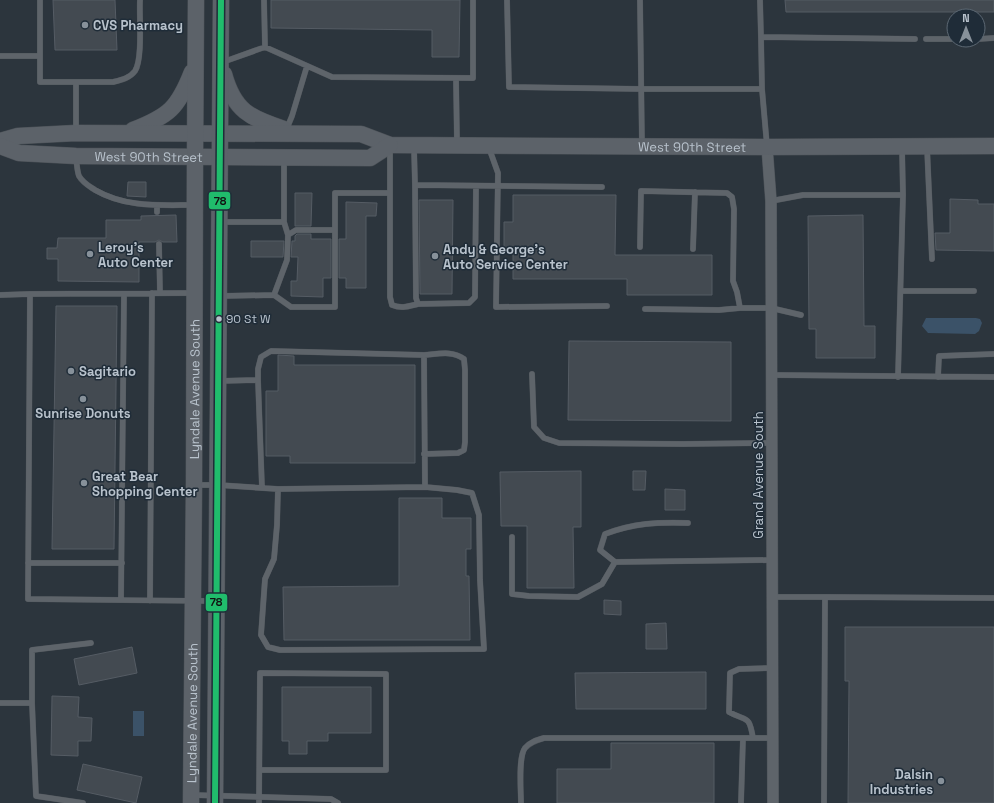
<svg xmlns="http://www.w3.org/2000/svg" width="994" height="803" font-family="'Space Grotesk',sans-serif">
<style>
.water{fill:#3b5268}
.building{fill:#434a51;stroke:#555c64}
.lines{fill:none;stroke-linecap:round;stroke-linejoin:round}
.lane-casing{stroke:#4b5157;stroke-width:6}
.street-casing{stroke:#4b5157;stroke-width:12}
.secondary-casing{stroke:#4b5157;stroke-width:17}
.lane{stroke:#5e646a;stroke-width:5.5}
.street{stroke:#5e646a;stroke-width:11}
.secondary{stroke:#5c6269;stroke-width:16}
.bus-1-casing{stroke:#1f2c38;stroke-width:9}
.bus-1{stroke:#20bc6c;stroke-width:6}
.poi-dot{fill:#87919a;stroke:#1f2c38;stroke-width:1.5}
.bus-dot{fill:#b8c2cc;stroke:#1f2c38;stroke-width:1.5}
.labels{text-anchor:middle;dominant-baseline:central;stroke-width:3;stroke-linejoin:round;paint-order:stroke}
.bus-label{font-size:12px;fill:#b8c2cc;stroke:#1f2c38;text-anchor:start}
.poi-label{font-size:13px;font-weight:bold;fill:#b8c2cc;stroke:#1f2c38;text-anchor:start}
.street-label{font-size:13px;fill:#b8c2cc;stroke:#1f2c38}
.line-badge{stroke:#1f2c38;stroke-width:1.5}
.pale-badge-label{font-size:11px;text-anchor:middle;font-weight:bold;fill:#111}
</style>
<rect width="100%" height="100%" fill="#2c353d"/>
<path class="water" d="M926 318H976L980 319 982 323 979 331 975 334 928 333 922 326Z
M133 711H144V736H133Z"/>
<path class="building" d="M53 0H115L117 50H55Z
M271 0H460L459 57H432V30L271 28Z
M785 0H994V12H786Z
M128 182H146V197L127 196Z
M295 193H312L311 226H295Z
M513 195H616L615 255H712V295H627V279H513V248H504V222H513Z
M950 199 978 200V204H994V251L936 250 935 233H950Z
M419 200H453L452 294H420Z
M346 202 377 203 376 216H366V288H346V278H339V239H346Z
M176 215 177 242H163L159 240 155 242H139V282L58 281V259H47V248H57L58 238H106V220H141V216Z
M863 215 864 326H875V358H816V329H809L808 216Z
M297 234H311V239H331V278H323V297L291 296V281H297L298 257H291L292 241H295V236Z
M251 241H284L283 257H251Z
M56 306H117L114 549H52Z
M569 341 731 342V421L568 420Z
M278 355 294 356V365H415V463H290V456H266V391H278Z
M581 471V527H573L574 588H527V526H501L500 472Z
M633 471H646L645 490H633Z
M665 489 685 490V510H665Z
M399 498H442V518H471V549H466V576H469L470 640H284L283 587 399 586Z
M604 600 621 601V615L604 614Z
M666 623 667 649H646V624Z
M845 627H994V803H848L849 681H845Z
M132 647 137 673 79 685 74 659Z
M706 672V709H576L575 673Z
M282 687H371V733H328V741H307V754H289V741H282Z
M52 696 79 697 78 717 92 718 91 741H78V756L51 755Z
M611 743H714V803H557V769H611Z
M83 764 142 777 136 803 77 790Z"/>
<g class="lines">
<g class="lane-casing">
<path id="lane" d="M40 0V82H113C121 80 130 78 135 71 143 59 139 15 140 0
M264 0 265 47 332 77 473 78V0
M507 0 509 87 642 89H762
M640 0 642 146
M760 0 761 37
M926 39H954
M978 39 994 38
M0 56H40
M223 62 265 47
M456 78 457 143
M76 82V131
M287 128 292 116 307 66
M767 146 762 89 761 37 915 39
M414 147 415 185 602 187
M927 147 932 259
M489 148 498 173 496 307 607 306
M76 158C77 164 77 171 79 176 83 183 89 186 95 190 126 208 160 205 194 205
M415 185 416 298 418 304 469 303 475 297 476 186
M390 193V297L392 305C402 309 409 306 418 304
M771 201 803 195H903L902 147
M157 205V212
M221 222H284V159
M288 235 296 230H335
M159 244 160 293
M640 247 641 191 727 193 732 197 734 209 733 281 737 292 740 308 719 310 645 309
M693 249 695 192
M901 291H974
M194 293 30 294 28 599 215 601
M0 295 30 294
M274 295 287 260 288 235 284 222
M221 296 274 295 291 307H335V193H390V148
M740 308H771L801 315
M424 355C438 354 452 350 464 359L465 370V442L464 450 458 453 424 454
M532 374 534 427 544 438 559 443 683 444 772 443
M772 375 994 377
M898 377 903 195
M938 377 939 356 994 354
M258 380 262 488
M195 485H218L278 489 425 487 424 355 271 351 261 357 258 369V380L219 381
M278 489 277 525 274 559 265 579 261 635 268 647 280 650 484 649 480 580 479 515 472 493 457 490 425 487
M688 523C657 522 634 523 605 534L600 550 615 562 772 560
M512 537V594L529 596 578 597 602 584 615 562
M28 563H122
M772 597H825L824 803
M825 597 994 598
M121 600 124 294
M150 601 152 293
M0 703H32
M753 738C749 714 747 722 729 712L730 673 739 669 772 668
M192 795 331 799 338 803
M83 803 36 796 32 703V650L91 643
M259 803 260 673 386 674V770H260
M521 803C521 791 518 757 525 748 530 742 537 740 544 738H773
M741 803 743 738"/>
</g>
<g class="street-casing">
<path id="street" d="M767 147 771 201 773 803"/>
</g>
<g class="secondary-casing">
<g id="secondary">
<path d="M224 74C234 111 250 118 284 129"/>
<path d="M133 130C169 116 178 108 192 72"/>
<path id="s1" d="M0 141 18 136 76 133 361 134 390 145 767 147 994 146"/>
<path id="s2" d="M0 146 19 153 76 156 370 158 390 145"/>
<path id="s3" d="M191 803 194 485 195 158 196 0"/>
<path d="M215 803 221 0"/>
</g>
</g>
<use href="#lane" class="lane"/>
<use href="#street" class="street"/>
<use href="#secondary" class="secondary"/>
<g class="bus-1-casing">
<path id="bus-1" d="M215 803 221 0"/>
</g>
<use href="#bus-1" class="bus-1"/>
</g>
<g class="poi-dot">
<circle cx="85" cy="25" r="4"/>
<circle cx="90" cy="254" r="4"/>
<circle cx="435" cy="256" r="4"/>
<circle cx="71" cy="371" r="4"/>
<circle cx="83" cy="399" r="4"/>
<circle cx="84" cy="483" r="4"/>
<circle cx="941" cy="781" r="4"/>
</g>
<circle class="bus-dot" cx="219" cy="319" r="3.5"/>
<g class="labels">
<g class="bus-label">
<text x="226" y="319">90 St W</text>
</g>
<g class="poi-label">
<text x="93" y="25">CVS Pharmacy</text>
<text x="98" y="247">Leroy's<tspan x="98" dy="15">Auto Center</tspan></text>
<text x="443" y="249">Andy &amp; George's<tspan x="443" dy="15">Auto Service Center</tspan></text>
<text x="79" y="371">Sagitario</text>
<text x="83" y="413" text-anchor="middle">Sunrise Donuts</text>
<text x="92" y="476">Great Bear<tspan x="92" dy="15">Shopping Center</tspan></text>
<text x="933" y="774" text-anchor="end">Dalsin<tspan x="933" dy="15">Industries</tspan></text>
</g>
<g class="street-label">
<text stroke="none"><textPath href="#s1" startOffset="695">West 90th Street</textPath></text>
<text stroke="none"><textPath href="#s2" startOffset="150">West 90th Street</textPath></text>
<text stroke="none"><textPath href="#s3" startOffset="414">Lyndale Avenue South</textPath></text>
<text transform="translate(758 475) rotate(-90)">Grand Avenue South</text>
<text stroke="none"><textPath href="#s3" startOffset="90">Lyndale Avenue South</textPath></text>
</g>
</g>
<g class="line-badge">
<rect x="208" y="191" width="23" height="19" rx="4" fill="#20bc6c"/>
<rect x="205" y="593" width="23" height="19" rx="4" fill="#20bc6c"/>
</g>
<g class="pale-badge-label">
<text x="220" y="205">78</text>
<text x="216" y="606">78</text>
</g>
<g transform="translate(966 28)"><circle r="19" fill="#1f2c38" stroke="#5c6873"/>
<path d="M0-3L7 15L0 10L-7 15Z" fill="#87919a"/>
<text y="-6" font-size="11" font-weight="bold" text-anchor="middle" fill="#b8c2cc">N</text>
</g>
</svg>
